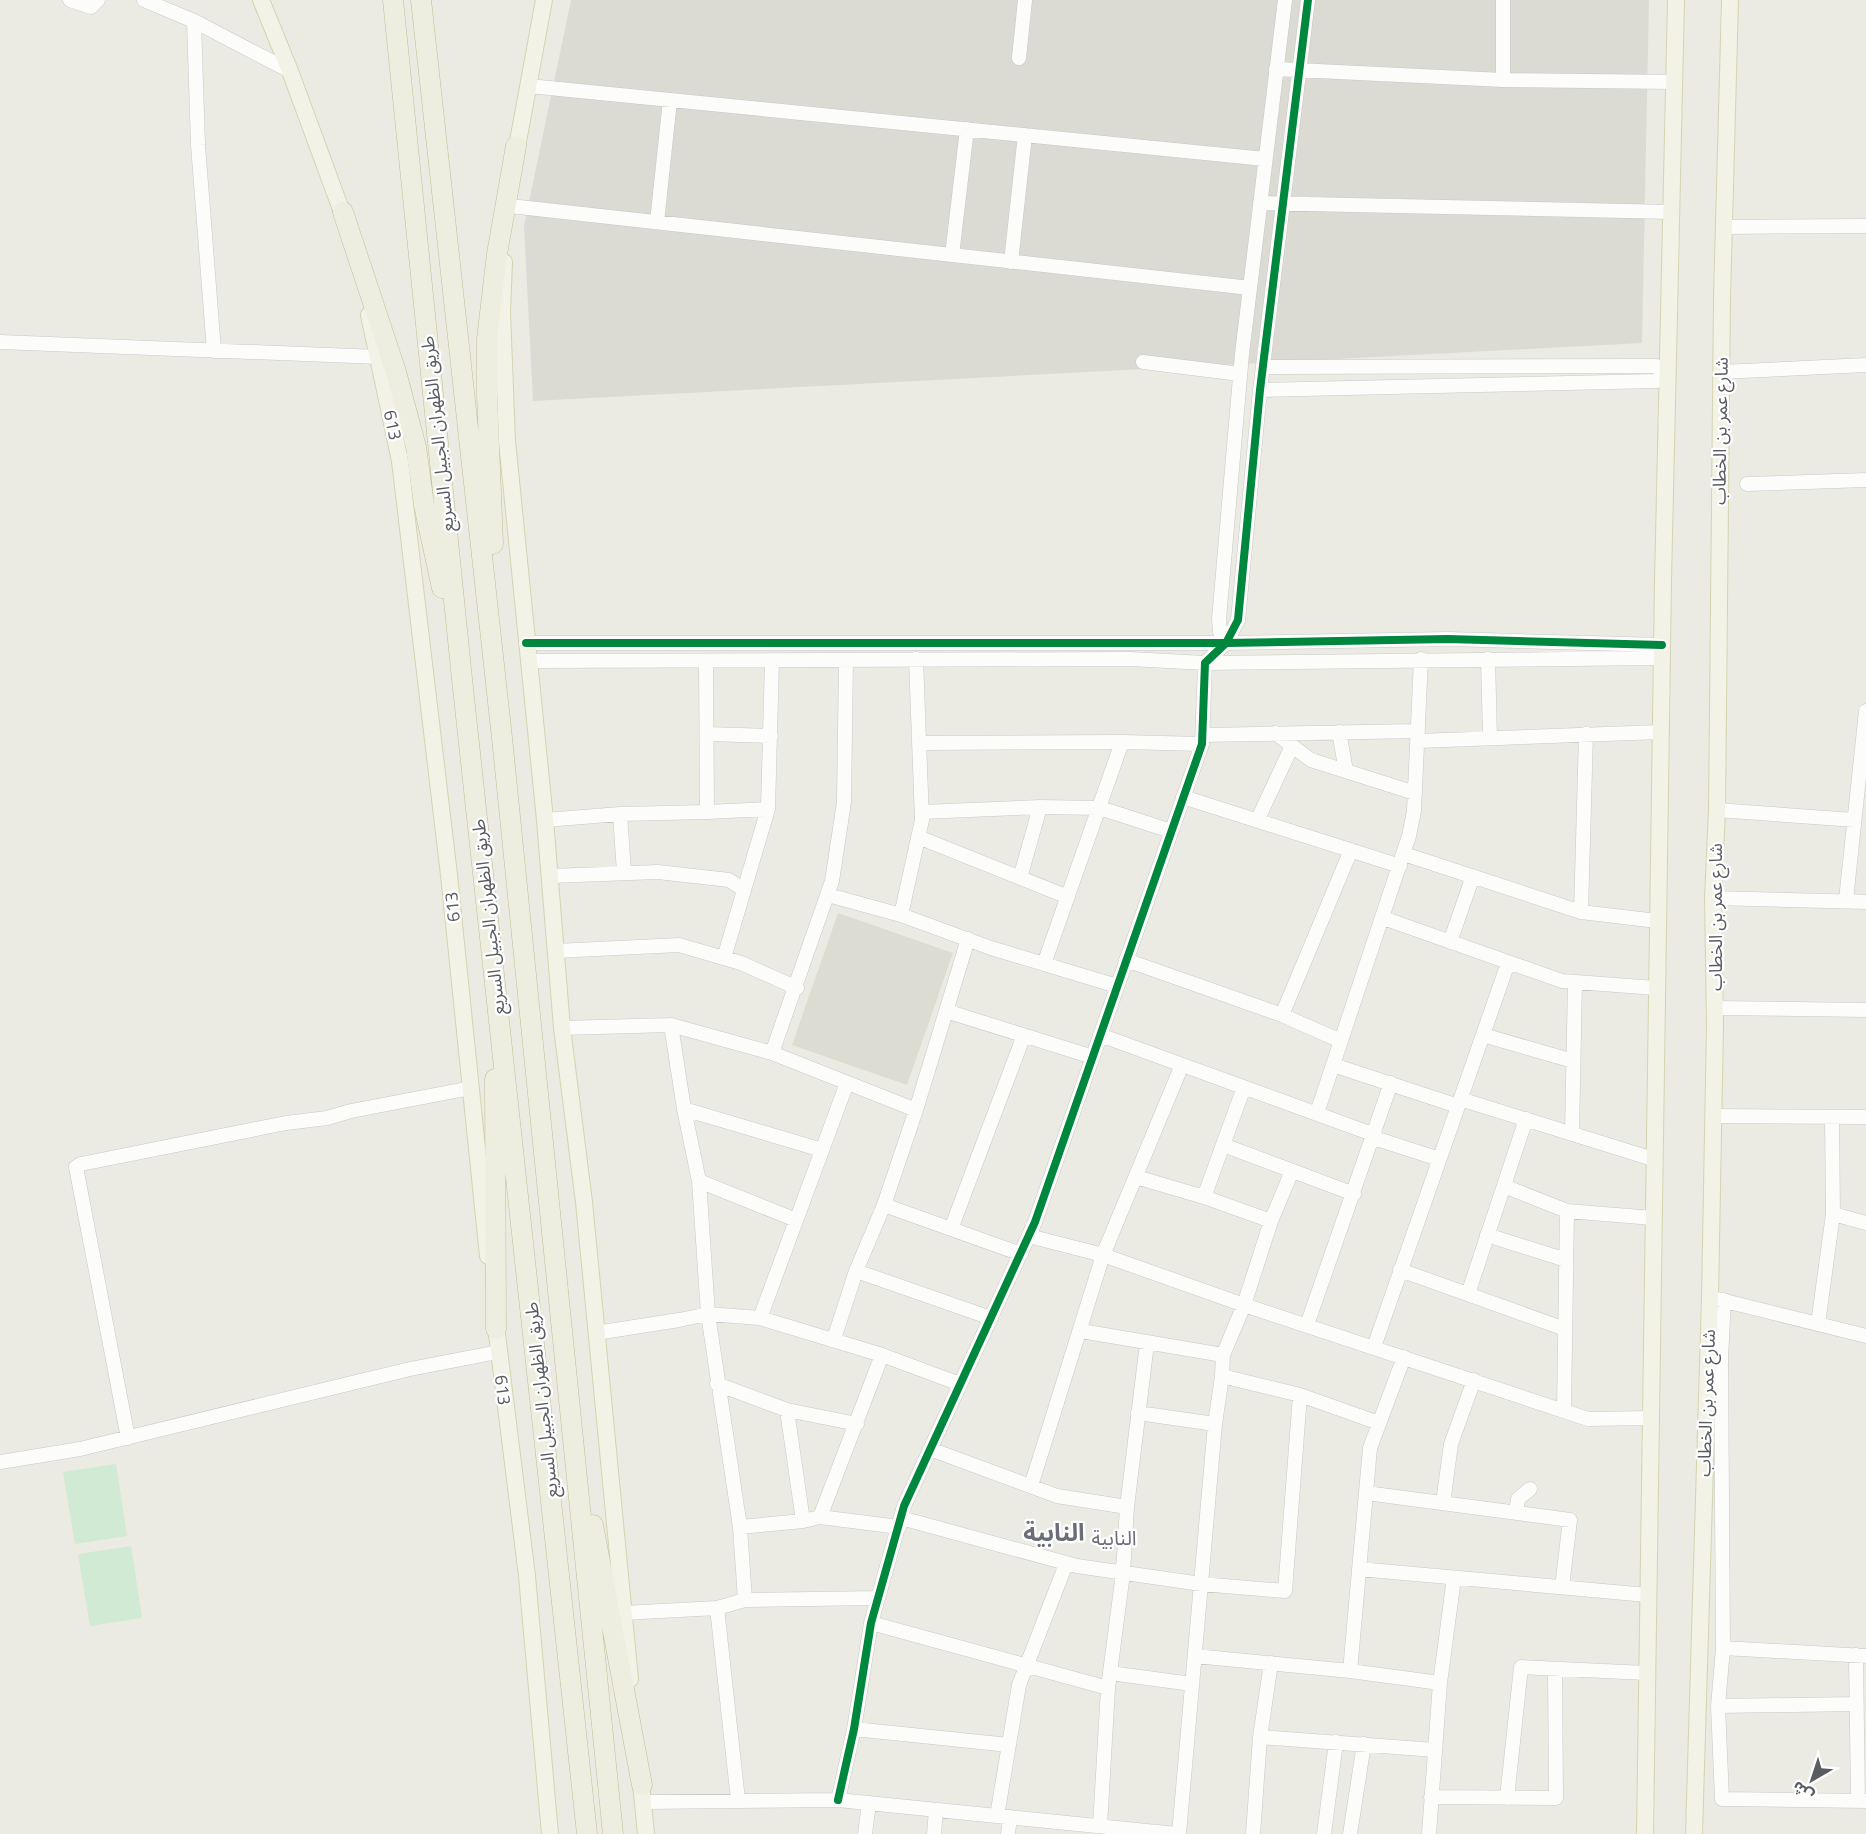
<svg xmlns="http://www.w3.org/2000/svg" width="1866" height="1834" font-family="'Titillium Web','Noto Sans Arabic',sans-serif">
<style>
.industrial{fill:#dbdbd4}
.education{fill:#dcdcd2}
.green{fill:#d1ead3}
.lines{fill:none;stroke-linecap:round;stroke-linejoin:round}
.minor-casing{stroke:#c8c8c7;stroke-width:15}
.major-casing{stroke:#d6d3af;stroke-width:18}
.highway-casing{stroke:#c2be92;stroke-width:21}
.minor{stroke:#fcfcfb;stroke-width:14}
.major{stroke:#f2f2e7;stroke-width:16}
.highway{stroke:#eeeee0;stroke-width:20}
.cycleway-casing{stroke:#fff;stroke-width:11}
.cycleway{stroke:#00873e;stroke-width:8}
.labels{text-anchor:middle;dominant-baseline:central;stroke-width:4.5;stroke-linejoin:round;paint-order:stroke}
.street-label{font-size:18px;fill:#5a5c64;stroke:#fff}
.neighbourhood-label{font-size:20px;fill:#6b6e76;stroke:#fff}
.district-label{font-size:24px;font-weight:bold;fill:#6b6e76;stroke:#fff}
</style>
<rect width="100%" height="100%" fill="#ebebe4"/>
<path class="industrial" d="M571 0H1649L1642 343 533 401 524 226Z"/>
<path class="education" d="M838 913 953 953 907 1085 792 1045Z"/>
<path class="green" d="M116 1464 127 1536 75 1544 63 1472Z
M131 1546 142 1618 90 1626 78 1554Z"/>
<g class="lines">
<g class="minor-casing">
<path id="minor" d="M70 0 91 7 98 0
M144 0 194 21 290 71
M194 21 198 145 214 351
M1019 58 1025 0
M1276 69 1503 80 1674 82
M1503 80V0
M529 86 1265 159
M1260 203 1672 212
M510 206 1250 288
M657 222 670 100
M1724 227 1866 226
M952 255 967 129
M1011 262 1025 135
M0 342 379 357
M1143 362 1240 374
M1721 372 1866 365
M1260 390 1656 381 1668 371 1656 366 1263 367
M1747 484 1866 480
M526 643H1226L1448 639 1662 645
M1226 643 1220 632 1219 619 1242 354 1285 0
M1488 659 1490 738
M528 661 1130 659 1205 663 1662 658
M706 661 707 812
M1339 732 1346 771
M1275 733 1311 760 1415 793
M707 734 771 736
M1203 735 1418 731
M1418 741 1660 732
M919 743 1122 742 1202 744
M1183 797 1400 866
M1717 810 1854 820
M922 812 1040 807 1100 808 1171 831
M620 814 624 873
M545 820 620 814 707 812 768 809
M1257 821 1292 746
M918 837 1068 897
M1404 854 1581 912 1657 921
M550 876 658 872 729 880 744 890
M1020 878 1040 807
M828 895 901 915 991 948 1117 986
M1713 898 1866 902
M1846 900 1866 711
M1581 912 1586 734
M901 915 922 820 916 659
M1383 918 1562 981 1656 988
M1450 942 1473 876
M556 951 679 945 741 963 797 988
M724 958 768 809 772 660
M1126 960 1282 1015 1341 1041
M1044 964 1122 742
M1715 1008 1866 1010
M946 1011 1093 1057
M1282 1015 1351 850
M671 1025 684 1109 699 1181 708 1314 740 1527 745 1600
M562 1028 671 1025 772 1053 916 1110
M1100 1035 1375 1135
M1483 1035 1573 1061
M772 1053 832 881 844 802 846 660
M1333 1065 1458 1106
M1460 1099 1653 1159
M684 1109 822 1150
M1317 1113 1409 836 1414 811 1421 659
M1713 1116 1866 1117
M1572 1133 1575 982
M1374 1138 1439 1159
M1223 1145 1354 1194
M1136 1177 1204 1197 1271 1221
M699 1181 796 1220
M1504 1186 1567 1211 1653 1218
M1204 1197 1244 1087
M884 1205 1021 1254
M1833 1214 1866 1223
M951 1229 1024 1035
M1487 1235 1566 1260
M1029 1236 1103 1255 1244 1305 1588 1419 1650 1418
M1400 1270 1565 1329
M856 1271 991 1318
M1468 1294 1526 1119
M1717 1299 1866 1336
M1724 1300 1721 1358 1723 1648 1866 1656
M760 1318 847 1083
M1818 1324 1833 1214 1832 1117
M1307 1325 1391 1083
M1081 1331 1223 1355
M596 1333 679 1320 708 1314 760 1318 882 1355 960 1384
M834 1339 856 1271 884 1205 916 1110 968 939
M1374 1347 1508 963
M1222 1376 1300 1395 1379 1423
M717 1384 787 1410 857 1424
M787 1410 803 1521
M1564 1411 1567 1211
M1138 1413 1215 1424
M128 1438 76 1167 81 1164 286 1123 327 1118 351 1111 471 1088
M930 1449 1057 1496 1127 1507
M0 1462 80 1449 410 1369 498 1352
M1031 1486 1103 1255 1182 1065
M1366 1493 1570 1520 1562 1587
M1443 1503 1451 1444 1474 1380
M1516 1513 1518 1499 1530 1489
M820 1517 882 1355
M901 1518 1077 1566 1201 1584 1285 1591 1300 1395
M740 1527 803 1521 820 1517 899 1527
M1359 1569 1647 1595
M717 1608 738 1800
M623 1613 717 1608 745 1600 878 1598
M871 1623 1108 1688
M1723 1648 1718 1706 1722 1799 1866 1801
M1856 1655 1858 1801
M1195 1656 1350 1671 1440 1683
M1350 1671 1370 1448 1404 1357
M1110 1673 1192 1684
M1718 1706 1856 1704
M854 1729 1009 1745
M1260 1737 1435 1750
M1431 1797 1556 1798 1555 1669
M1507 1798 1521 1667 1646 1673
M838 1800 854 1729 871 1623 904 1506 1035 1222 1202 744 1205 663 1226 643 1238 620 1260 390 1308 0
M644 1802 838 1800 1176 1834
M997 1816 1019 1685 1066 1564
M1100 1826 1108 1688 1123 1573 1127 1507 1147 1343
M865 1834 869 1803
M934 1834 936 1810
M1008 1834 1010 1817
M1179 1834 1215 1424 1222 1376 1223 1355 1244 1305 1271 1221 1292 1171
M1253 1834 1260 1737 1271 1663
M1324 1834 1336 1742
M1350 1834 1364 1744
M1429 1834 1440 1683 1454 1578"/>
</g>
<g class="major-casing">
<path id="major" d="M261 0 290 71 346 223
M515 158 544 0
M504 262 502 312 507 441 545 820 562 1028 584 1202 630 1679
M369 315 400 461 449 875 488 1256
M495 1318 527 1576 550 1834
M640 1773 646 1834
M1645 1834 1663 581 1676 0
M1694 1834 1710 1297 1715 1025 1713 898 1717 810 1722 298 1730 0"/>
</g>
<g class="highway-casing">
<path id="highway" d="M393 0 462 679 587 1834
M421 0 502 738 613 1834
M343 212 396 372 416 447 424 505 442 588
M493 544 487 394V339L497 254 516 146
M495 1079 496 1329
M593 1525 642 1785"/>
</g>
<use href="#minor" class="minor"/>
<use href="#major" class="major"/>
<use href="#highway" class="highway"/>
<g class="cycleway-casing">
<path id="cycleway" d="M526 643H1226L1448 639 1662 645
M838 1800 854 1729 871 1623 904 1506 1035 1222 1202 744 1205 663 1226 643 1238 620 1260 390 1308 0"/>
</g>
<use href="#cycleway" class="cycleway"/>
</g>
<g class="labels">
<g class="street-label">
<text transform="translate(393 425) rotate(78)">613</text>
<text transform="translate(1720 431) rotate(-89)">شارع عمر بن الخطاب</text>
<text transform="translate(437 434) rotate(-96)">طريق الظهران الجبيل السريع</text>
<text transform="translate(452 907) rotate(-96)">613</text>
<text transform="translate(488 917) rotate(-96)">طريق الظهران الجبيل السريع</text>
<text transform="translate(1715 917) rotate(-90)">شارع عمر بن الخطاب</text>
<text transform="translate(503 1390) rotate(83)">613</text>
<text transform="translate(541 1400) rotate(-96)">طريق الظهران الجبيل السريع</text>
<text transform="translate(1706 1403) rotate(-88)">شارع عمر بن الخطاب</text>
</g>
<g class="neighbourhood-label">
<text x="1114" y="1537">النابية</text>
</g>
<g class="district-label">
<text x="1054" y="1532">النابية</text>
</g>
</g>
<g transform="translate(1812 1780) rotate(219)" stroke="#ffffff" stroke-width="4.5" paint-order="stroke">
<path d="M0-4.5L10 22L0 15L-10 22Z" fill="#5a5c64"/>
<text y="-9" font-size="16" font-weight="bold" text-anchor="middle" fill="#5a5c64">ش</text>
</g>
</svg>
